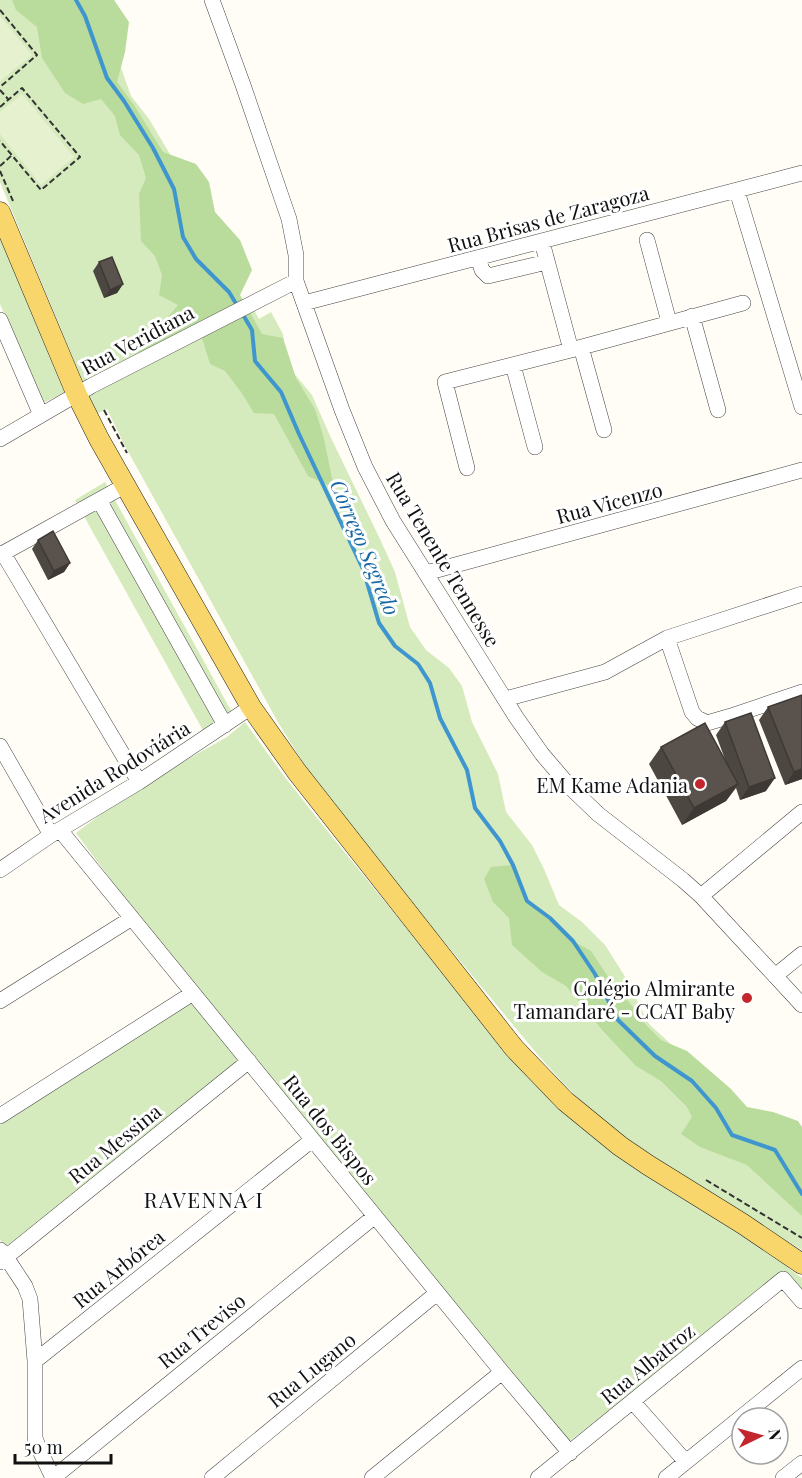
<svg xmlns="http://www.w3.org/2000/svg" width="802" height="1478" font-family="'Playfair Display',serif">
<style>
.green{fill:#d5ebbd}
.forest{fill:#b9dc9c}
.pitch{fill:#e6f2cf}
.lines{fill:none;stroke-linecap:round;stroke-linejoin:round}
.stream{stroke:#3f96cf;stroke-width:4}
.minor-casing{stroke:#444;stroke-width:16}
.major-casing{stroke:#222;stroke-width:21}
.path{stroke:#333;stroke-width:2;stroke-dasharray:6 3;stroke-linecap:butt}
.minor{stroke:#fff;stroke-width:15}
.major{stroke:#f9d66b;stroke-width:20}
.wall{fill:#4d4742}
.shaded-wall{fill:#3f3936}
.building{fill:#5a524d;stroke:#3f3936;stroke-width:1.5}
.poi-dot{fill:#c4262e;stroke:#fff;stroke-width:2}
.labels{text-anchor:middle;dominant-baseline:central;stroke-width:6;stroke-linejoin:round;paint-order:stroke}
.street-label{font-size:20px;fill:#111;stroke:#fff}
.poi-label{font-size:20px;fill:#111;stroke:#fff;text-anchor:end}
.water-label{font-size:21px;font-style:italic;fill:#1768a6;stroke:#fff}
.neighbourhood-label{font-size:21px;letter-spacing:1.5px;fill:#111;stroke:#fff}
</style>
<rect width="100%" height="100%" fill="#fffdf5"/>
<path class="green" d="M0 0H90L109 34 131 96 149 119 177 166 220 277 254 310 259 319 271 312 283 334 287 365 312 395 331 438 380 539 395 572 410 627 426 650 449 668 462 686 472 722 498 774 506 812 532 845 544 869 559 905 582 922 605 945 626 978 649 1024 687 1059 748 1112 802 1152V1250L646 1155 590 1110 565 1085 538 1055 346 823 311 775 279 724 125 446 107 409 96 414 0 182Z
M0 225 66 392 43 403 0 304Z
M105 482 234 716 205 734 75 500Z
M245 722 284 776 325 828 507 1052 792 1263 788 1268 802 1278V1294L780 1277 567 1443 250 1052 8 1249 0 1240V1125L202 996 138 916 76 833 133 790 227 737Z"/>
<path class="forest" d="M12 0H114L129 22 125 52 117 82 134 105 163 152 196 164 209 182 215 212 240 240 252 270 240 295 262 334 283 338 296 378 315 409 324 439 334 488 308 476 274 414 254 413 241 392 225 371 210 364 202 338 193 325 153 347 134 354 142 334 164 322 178 305 159 295 162 275 155 256 141 241 139 194 146 178 139 155 120 135 115 116 101 99 83 104 65 93 42 58 37 27 16 10Z
M513 865 527 901 550 918 573 941 591 951 613 984 633 1007 645 1024 661 1040 687 1051 731 1089 747 1107 773 1112 798 1121 802 1127V1216L747 1165 700 1147 681 1134 692 1117 687 1107 661 1081 636 1066 603 1031 566 986 542 972 512 945 509 918 493 902 484 879 491 867Z"/>
<path class="pitch" d="M0 16 32 55 0 81Z
M22 94 74 157 41 185 0 134V112Z"/>
<g class="lines">
<path class="stream" d="M76 0 85 16 107 78 124 101 153 148 174 189 183 237 196 259 229 292 238 307
M242 313 252 330 255 361 281 392 299 434 363 569 379 623 395 646 418 664 430 683 440 718 467 770 475 808 500 841 513 865 527 901 550 918 573 941 595 974 618 1020 655 1056 692 1081 716 1108 732 1135 775 1150 802 1194"/>
<g class="minor-casing">
<path id="minor" d="M212 0 243 85 289 219 296 255V281L342 410 365 467 393 521 516 717 542 754 571 788 598 814 683 880 701 896 802 1005
M737 191 802 407
M647 240 669 322
M478 258 482 270 488 276 547 262
M304 303 802 173
M692 316 718 410
M0 320 41 415
M581 347 604 430
M571 350 743 303
M513 365 535 447
M0 439 91 386 296 281
M467 468 445 382 571 350 542 242
M99 500 225 725
M3 553 139 782
M0 555 126 485
M426 573 802 470
M667 638 692 712 697 718 707 723 731 716 802 692
M505 699 605 672 667 638 802 594
M0 746 51 835
M60 830 502 1372 570 1453
M0 870 51 835 139 782 251 707
M701 896 802 812
M775 976 802 954
M0 1001 132 918
M0 1116 193 993
M0 1250 6 1257 25 1286 30 1299 35 1361V1438L40 1451 53 1478
M0 1262 249 1061
M35 1361 312 1140
M633 1402 686 1462
M53 1478 375 1216
M212 1478 437 1293
M372 1478 502 1372
M538 1478 783 1279 802 1301
M666 1478 802 1368
M783 1478 802 1463"/>
</g>
<g class="major-casing">
<path id="major" d="M0 212 77 395 99 439 251 707 297 772 514 1048 565 1101 620 1146 648 1165 743 1224 802 1264"/>
</g>
<path class="path" d="M0 10 37 55 0 87
M0 90 8 99
M0 107 22 88 80 157 41 190 0 141
M0 166 12 155
M0 171 13 201
M104 410 127 453
M706 1180 802 1238"/>
<use href="#minor" class="minor"/>
<use href="#major" class="major"/>
</g>
<path class="wall" d="M99 262 123 284 117 293 104 298 93 271Z
M38 540 70 563 64 572 48 580 32 549Z
M802 695V779L785 785 759 720 768 707Z
M725 722 766 791 740 800 736 788 726 801 682 825 649 764 661 747 726 762 716 735Z"/>
<path class="shaded-wall" d="M123 284 117 293 104 298 110 290Z
M70 563 64 572 48 580 54 571Z
M802 769V779L785 785 794 772Z
M775 778 766 791 740 800 749 787Z
M738 784 726 801 682 825 694 808Z"/>
<path class="building" d="M112 257 123 284 110 290 99 262Z
M53 531 70 563 54 571 38 540Z
M802 695V769L794 772 768 707Z
M751 713 775 778 749 787 725 722Z
M705 723 738 784 694 808 661 747Z"/>
<g class="poi-dot">
<circle cx="700" cy="784" r="6"/>
<circle cx="747" cy="998" r="6"/>
</g>
<g class="labels">
<g class="street-label">
<text transform="translate(548 218) rotate(-15)">Rua Brisas de Zaragoza</text>
<text transform="translate(137 339) rotate(-28)">Rua Veridiana</text>
<text transform="translate(609 502) rotate(-15)">Rua Vicenzo</text>
<text transform="translate(444 559) rotate(59)">Rua Tenente Tennesse</text>
<text transform="translate(114 771) rotate(-32)">Avenida Rodoviária</text>
<text transform="translate(331 1129) rotate(51)">Rua dos Bispos</text>
<text transform="translate(114 1143) rotate(-39)">Rua Messina</text>
<text transform="translate(118 1268) rotate(-39)">Rua Arbórea</text>
<text transform="translate(201 1330) rotate(-39)">Rua Treviso</text>
<text transform="translate(647 1363) rotate(-39)">Rua Albatroz</text>
<text transform="translate(311 1369) rotate(-39)">Rua Lugano</text>
</g>
<g class="poi-label">
<text x="688" y="784">EM Kame Adania</text>
<text x="735" y="987">Colégio Almirante<tspan x="735" dy="23">Tamandaré - CCAT Baby</tspan></text>
</g>
<g class="water-label">
<text transform="translate(366 547) rotate(67)">Córrego Segredo</text>
</g>
<g class="neighbourhood-label">
<text x="204" y="1199">RAVENNA I</text>
</g>
</g>
<g transform="translate(760 1436) rotate(85)"><circle r="28" fill="#ffffff" stroke="#a0a0a0" stroke-width="1.5"/>
<path d="M0-4.5L10 22L0 15L-10 22Z" fill="#c4262e"/>
<text y="-9" font-size="16" font-weight="bold" text-anchor="middle" fill="#111111">N</text>
</g>
<path d="M15 1454v9h96v-9" fill="none" stroke="#111111" stroke-width="3"/>
<text x="24" y="1454" font-size="18" fill="#111111" stroke="#ffffff" stroke-width="4.5" paint-order="stroke">50 m</text>
</svg>
